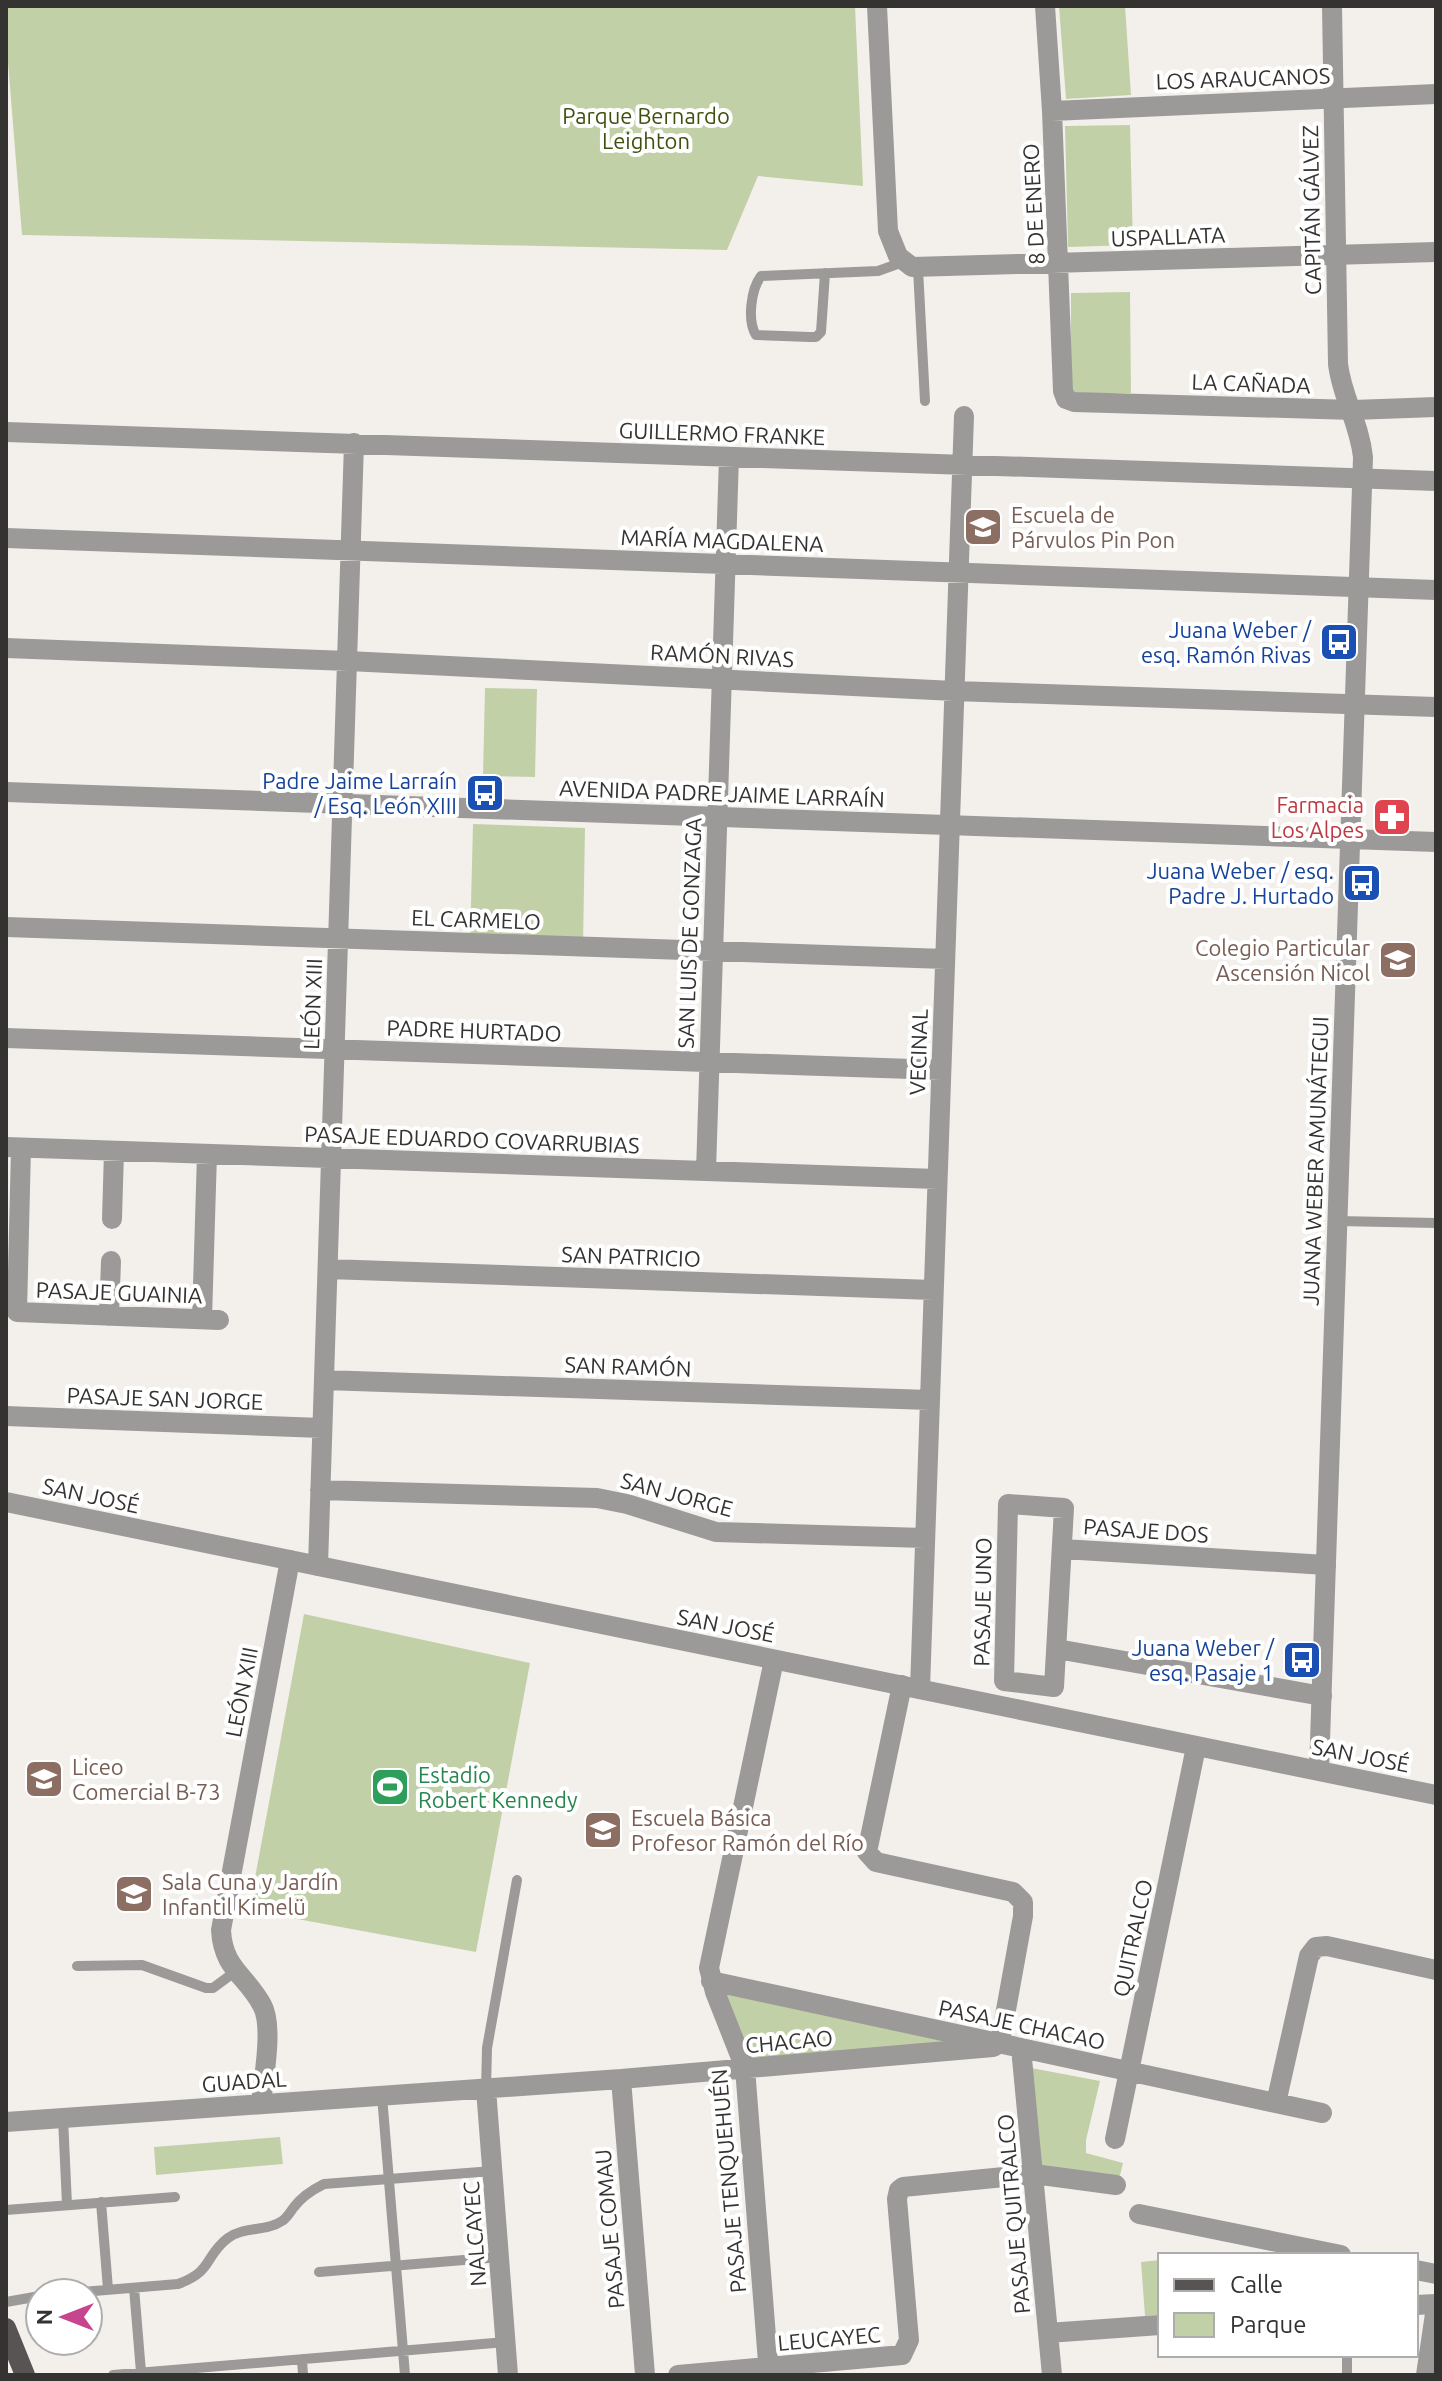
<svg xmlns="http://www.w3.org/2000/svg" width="1442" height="2381" font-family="Ubuntu,sans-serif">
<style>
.green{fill:#c2d0a8}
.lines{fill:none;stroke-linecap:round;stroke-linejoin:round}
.service{stroke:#9c9a99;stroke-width:10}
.minor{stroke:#9c9a99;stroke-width:20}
.tertiary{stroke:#9c9a99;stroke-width:20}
.primary{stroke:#575453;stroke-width:20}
.labels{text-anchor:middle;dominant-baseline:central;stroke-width:8;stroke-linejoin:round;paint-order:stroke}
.street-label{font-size:22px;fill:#343332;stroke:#fff}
.park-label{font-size:22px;fill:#3f500e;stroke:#fff}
.education-label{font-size:22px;fill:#785e54;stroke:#fff;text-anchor:start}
.transit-label{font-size:22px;fill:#164399;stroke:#fff;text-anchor:end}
.health-label{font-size:22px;fill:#be3a42;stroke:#fff;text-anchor:end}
.leisure-label{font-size:22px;fill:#27864d;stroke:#fff;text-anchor:start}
</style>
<rect width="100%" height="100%" fill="#f3f0ec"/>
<path class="green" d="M6 6H855L863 186 758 176 727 250 22 235 6 38Z
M1059 6H1125L1131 95 1066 99Z
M1130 125 1133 245 1068 247 1065 126Z
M1130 292 1131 393 1071 394V293Z
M485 688 537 689 535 777 483 776Z
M473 824 585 828 583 946 470 943Z
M304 1614 530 1663 476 1952 249 1910Z
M717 1985 983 2043 744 2060Z
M1026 2067 1100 2081 1086 2140V2153L1123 2163 1118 2184 1039 2178Z
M280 2137 283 2164 156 2175 154 2147Z
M1160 2260V2315L1145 2316 1141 2262Z"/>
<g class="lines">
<path class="service" d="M918 269 925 401
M825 273 821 332 816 337H810L756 335C747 321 751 289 761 276L878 271 903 262
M1337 1221 1436 1223
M77 1966 142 1965 206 1988H213L236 1971
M486 2089 487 2048 517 1880
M382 2096 405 2375
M63 2118 67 2205
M101 2202 108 2289
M6 2210 175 2197
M319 2272 500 2257
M134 2288 141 2372
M70 2293 178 2284C214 2271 204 2256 228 2238 244 2226 266 2232 282 2221 287 2218 290 2212 294 2207 302 2196 312 2190 324 2184L493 2171
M6 2302 40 2296
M1347 2355V2375
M302 2359 303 2375
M113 2375 506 2342"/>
<path class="minor" d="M877 6 888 231 898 256 912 267 1436 252
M1045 6 1052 111 1063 391 1066 399 1074 402 1353 410 1436 407
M1052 111 1436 94
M6 432 1436 481
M6 538 1436 590
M6 648 348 661 954 691 1436 707
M6 927 945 959
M6 1038 941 1070
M6 1147 937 1179
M21 1148 17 1312 219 1320
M706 1171 729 457
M112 1219 114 1151
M328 1269 933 1290
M109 1316 111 1261
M202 1319 207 1154
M324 1380 930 1400
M6 1416 322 1428
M320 1490 597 1498 627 1504 716 1532 925 1538
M1008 1504 1064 1508 1054 1687 1004 1681Z
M1063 1549 1326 1565
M318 1566 354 443
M1057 1649 1322 1696
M920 1689 964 416
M711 1981 1322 2113
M1021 2048 1052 2375
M621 2079 645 2375
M486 2089 508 2375
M1276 2103 1309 1956 1316 1947 1327 1946 1436 1970
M261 2104C263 2080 274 2026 262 2005 246 1975 223 1969 221 1930L290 1560
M6 2122 621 2079 993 2047 1000 2043 1023 1916V1902L1013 1892 876 1862 867 1852 902 1685
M1115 2139 1196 1747
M1139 2214 1341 2255
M1416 2270 1436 2274
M1416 2305 1436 2304
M1048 2333 1160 2325
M678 2375 902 2355 909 2340 897 2199 899 2190 903 2187 1034 2174 1116 2185
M769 2375 745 2068 715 1992 709 1968 774 1660"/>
<path class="tertiary" d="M6 792 1436 842
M6 1502 1436 1795
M1319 1771 1363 457C1359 421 1342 398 1338 364L1332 6
M1426 2375 1436 2307"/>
<path class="primary" d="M6 2328 25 2375"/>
</g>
<defs>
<g id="school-square" transform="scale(2)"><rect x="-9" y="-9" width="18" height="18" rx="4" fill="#8d6e63" stroke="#fff"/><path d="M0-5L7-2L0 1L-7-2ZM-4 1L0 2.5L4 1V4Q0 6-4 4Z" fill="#fff"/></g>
<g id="bus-square" transform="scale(2)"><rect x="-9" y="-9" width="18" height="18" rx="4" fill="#1a4fb4" stroke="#fff"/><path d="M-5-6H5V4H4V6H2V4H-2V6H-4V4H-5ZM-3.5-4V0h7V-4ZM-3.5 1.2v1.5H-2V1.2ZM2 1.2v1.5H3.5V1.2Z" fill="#fff"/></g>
<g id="pharmacy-square" transform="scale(2)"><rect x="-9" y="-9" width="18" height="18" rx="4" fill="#e0444e" stroke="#fff"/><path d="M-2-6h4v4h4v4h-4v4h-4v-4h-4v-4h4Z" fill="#fff"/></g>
<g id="stadium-square" transform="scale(2)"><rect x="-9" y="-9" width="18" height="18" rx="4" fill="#2e9e5b" stroke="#fff"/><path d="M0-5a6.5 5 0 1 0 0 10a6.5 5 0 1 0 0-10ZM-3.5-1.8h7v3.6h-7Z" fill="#fff"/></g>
</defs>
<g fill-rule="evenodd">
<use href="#school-square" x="983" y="527"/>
<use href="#bus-square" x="1339" y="642"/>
<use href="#bus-square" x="485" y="793"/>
<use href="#pharmacy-square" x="1392" y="817"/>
<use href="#bus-square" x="1362" y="883"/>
<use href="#school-square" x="1398" y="960"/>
<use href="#bus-square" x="1302" y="1660"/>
<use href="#school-square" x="44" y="1779"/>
<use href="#stadium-square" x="390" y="1787"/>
<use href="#school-square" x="603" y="1830"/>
<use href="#school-square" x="134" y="1894"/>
</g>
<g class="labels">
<g class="street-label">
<text transform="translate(1243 78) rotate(-2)">LOS ARAUCANOS</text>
<text transform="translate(1033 204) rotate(-93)">8 DE ENERO</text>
<text transform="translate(1311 210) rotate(-91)">CAPITÁN GÁLVEZ</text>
<text transform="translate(1168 236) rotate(-2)">USPALLATA</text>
<text transform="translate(1251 383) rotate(2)">LA CAÑADA</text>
<text transform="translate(722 433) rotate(2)">GUILLERMO FRANKE</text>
<text transform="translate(722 540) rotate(2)">MARÍA MAGDALENA</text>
<text transform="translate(722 655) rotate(3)">RAMÓN RIVAS</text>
<text transform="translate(722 793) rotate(2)">AVENIDA PADRE JAIME LARRAÍN</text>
<text transform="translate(476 919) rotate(2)">EL CARMELO</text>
<text transform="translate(689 933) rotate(-88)">SAN LUIS DE GONZAGA</text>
<text transform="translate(312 1004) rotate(-88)">LEÓN XIII</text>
<text transform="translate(474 1030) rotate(2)">PADRE HURTADO</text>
<text transform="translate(918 1052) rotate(-88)">VECINAL</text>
<text transform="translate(472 1139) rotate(2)">PASAJE EDUARDO COVARRUBIAS</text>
<text transform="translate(1315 1161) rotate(-88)">JUANA WEBER AMUNÁTEGUI</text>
<text transform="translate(631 1256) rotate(2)">SAN PATRICIO</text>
<text transform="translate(119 1292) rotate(2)">PASAJE GUAINIA</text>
<text transform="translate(628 1366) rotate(2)">SAN RAMÓN</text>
<text transform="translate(165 1398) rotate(2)">PASAJE SAN JORGE</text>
<text transform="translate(677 1494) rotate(15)">SAN JORGE</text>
<text transform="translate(91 1495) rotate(12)">SAN JOSÉ</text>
<text transform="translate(1146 1530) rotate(4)">PASAJE DOS</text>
<text transform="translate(982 1602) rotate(-89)">PASAJE UNO</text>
<text transform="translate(726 1625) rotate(11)">SAN JOSÉ</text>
<text transform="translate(241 1692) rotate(-79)">LEÓN XIII</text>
<text transform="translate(1361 1755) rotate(11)">SAN JOSÉ</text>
<text transform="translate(1132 1938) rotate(-78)">QUITRALCO</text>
<text transform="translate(1022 2024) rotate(12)">PASAJE CHACAO</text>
<text transform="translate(789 2041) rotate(-5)">CHACAO</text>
<text transform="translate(244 2081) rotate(-4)">GUADAL</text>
<text transform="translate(728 2181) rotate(-95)">PASAJE TENQUEHUÉN</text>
<text transform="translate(1013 2214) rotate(-95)">PASAJE QUITRALCO</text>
<text transform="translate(609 2229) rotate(-95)">PASAJE COMAU</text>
<text transform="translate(474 2234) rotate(-94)">NALCAYEC</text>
<text transform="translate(829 2338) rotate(-5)">LEUCAYEC</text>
</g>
<g class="park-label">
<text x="646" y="115">Parque Bernardo<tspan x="646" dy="25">Leighton</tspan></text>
</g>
<g class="education-label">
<text x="1011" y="514">Escuela de<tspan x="1011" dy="25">Párvulos Pin Pon</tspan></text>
<text x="1370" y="947" text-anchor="end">Colegio Particular<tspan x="1370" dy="25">Ascensión Nicol</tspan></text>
<text x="72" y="1766">Liceo<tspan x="72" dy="25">Comercial B-73</tspan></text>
<text x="631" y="1817">Escuela Básica<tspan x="631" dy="25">Profesor Ramón del Río</tspan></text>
<text x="162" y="1881">Sala Cuna y Jardín<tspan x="162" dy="25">Infantil Kimelü</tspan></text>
</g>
<g class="transit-label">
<text x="1311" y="629">Juana Weber /<tspan x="1311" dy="25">esq. Ramón Rivas</tspan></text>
<text x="457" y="780">Padre Jaime Larraín<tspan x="457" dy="25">/ Esq. León XIII</tspan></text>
<text x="1334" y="870">Juana Weber / esq.<tspan x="1334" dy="25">Padre J. Hurtado</tspan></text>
<text x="1274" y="1647">Juana Weber /<tspan x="1274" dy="25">esq. Pasaje 1</tspan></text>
</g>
<g class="health-label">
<text x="1364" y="804">Farmacia<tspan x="1364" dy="25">Los Alpes</tspan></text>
</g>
<g class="leisure-label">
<text x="418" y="1774">Estadio<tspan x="418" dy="25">Robert Kennedy</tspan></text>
</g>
</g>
<rect width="1442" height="2381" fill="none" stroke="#343332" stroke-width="16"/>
<rect x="1158" y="2253" width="260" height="104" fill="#ffffff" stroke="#aeadad" stroke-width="2"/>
<rect x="1174" y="2279" width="40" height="12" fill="#575453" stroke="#aeadad" stroke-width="2"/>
<text x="1230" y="2293" font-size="24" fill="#343332">Calle</text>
<rect x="1174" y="2313" width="40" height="24" fill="#c2d0a8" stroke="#aeadad" stroke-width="2"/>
<text x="1230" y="2333" font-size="24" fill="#343332">Parque</text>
<g transform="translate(64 2317) rotate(270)"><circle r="38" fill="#ffffff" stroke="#aeadad" stroke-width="2"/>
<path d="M0-6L14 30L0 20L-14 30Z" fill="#c6458f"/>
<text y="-12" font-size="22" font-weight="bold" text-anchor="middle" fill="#343332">N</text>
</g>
</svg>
